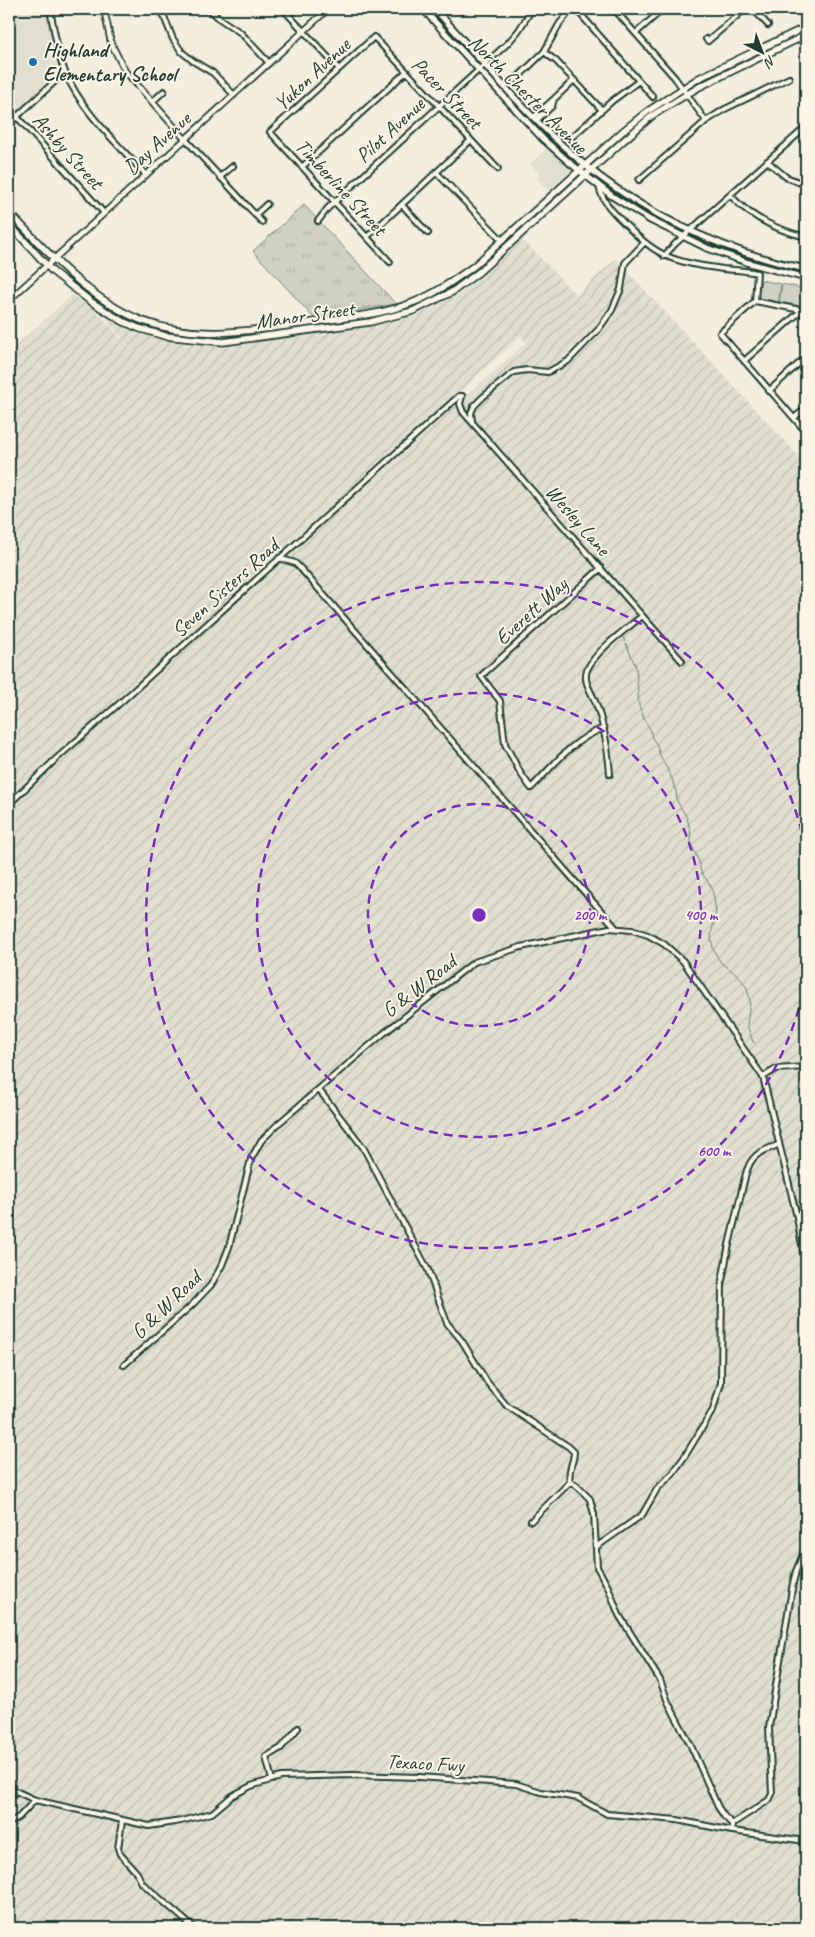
<svg xmlns="http://www.w3.org/2000/svg" width="815" height="1937" font-family="Caveat,sans-serif">
<style>
.built{fill:#e1dfd0}
.industrial{fill:url(#industrial-furrows);fill-rule:evenodd}
.grass{fill:url(#grass-tufts);stroke:#78877b}
.pitch{fill:#d0d1c2;stroke:#78877b}
.lines{fill:none;stroke-linecap:round;stroke-linejoin:round}
.stream{stroke:#6c7d72;stroke-width:1}
.minor-casing{stroke:#1f3d34;stroke-width:8}
.tertiary-casing{stroke:#1f3d34;stroke-width:8}
.secondary-casing{stroke:#1f3d34;stroke-width:9}
.primary-casing{stroke:#1f3d34;stroke-width:9}
.minor{stroke:#fcf5e5;stroke-width:4}
.tertiary{stroke:#fcf5e5;stroke-width:4.5}
.secondary{stroke:#fcf5e5;stroke-width:5}
.primary{stroke:#fcf5e5;stroke-width:5.5}
.ring{fill:none;stroke:#7b2cbf;stroke-width:2.5;stroke-dasharray:9 6}
.poi-dot{fill:#1f6fb2;stroke:#fcf5e5;stroke-width:2}
.labels{text-anchor:middle;dominant-baseline:central;stroke-width:4;stroke-linejoin:round;paint-order:stroke}
.poi-label{font-size:21px;font-weight:bold;fill:#1f3d34;stroke:#fcf5e5;text-anchor:start}
.street-label{font-size:21px;fill:#1f3d34;stroke:#fcf5e5}
.centre{fill:#7b2cbf;stroke:#fcf5e5;stroke-width:2.5}
.ring-label{font-size:15px;text-anchor:middle;font-weight:bold;fill:#7b2cbf;stroke:#fcf5e5;stroke-width:4;stroke-linejoin:round;paint-order:stroke}
</style>
<defs>
<pattern id="industrial-furrows" width="10" height="10" patternUnits="userSpaceOnUse" patternTransform="scale(1.25)"><rect width="10" height="10" fill="#e1dfd0"/><path d="M-1 1l2-2M0 10L10 0M9 11l2-2" fill="none" stroke="#c1c0b3"/></pattern>
<pattern id="grass-tufts" width="24" height="20" patternUnits="userSpaceOnUse" patternTransform="scale(1.25)"><rect width="24" height="20" fill="#d0d1c2"/><path d="M3 7l-1-3M5 7V3M7 7l1-3M15 17l-1-3M17 17v-4M19 17l1-3" fill="none" stroke="#b2b4a7"/></pattern>
</defs>
<rect width="100%" height="100%" fill="#f3eede"/>
<filter id="ink" filterUnits="userSpaceOnUse"><feTurbulence type="fractalNoise" baseFrequency=".02" numOctaves="2"/><feDisplacementMap in="SourceGraphic" scale="10" xChannelSelector="R" yChannelSelector="G"/><feConvolveMatrix kernelMatrix="1 2 1 2 8 2 1 2 1" color-interpolation-filters="sRGB"/></filter>
<g filter="url(#ink)">
<path class="built" d="M9 9H47L52 41 61 69 20 109H16L9 101Z
M547 148 572 170 548 191 537 178 540 175 530 164Z"/>
<path class="industrial" d="M522 239 576 295 616 259 806 464V1928H9V352L72 295 96 311 135 353 105 318 159 338 224 344 301 328 380 324 395 321 426 311 463 291ZM521 336 526 343 305 538 303 535 355 486Z"/>
<path class="grass" d="M304 205 396 304 313 317 253 251Z"/>
<path class="pitch" d="M761 280 781 284 778 305 757 301Z
M782 284 806 289V309L779 305Z"/>
<g class="lines">
<path class="stream" d="M623 637 636 667 639 706 645 721 650 729 652 738 657 745 659 753 672 779 676 791 677 801 687 818 690 829 691 843 700 864V870L712 888 716 911 711 936 713 949 721 963 738 975 747 988 750 1002 747 1025 753 1042 755 1043"/>
<g class="minor-casing">
<path id="minor" d="M50 9C54 30 57 52 65 72 82 112 117 143 146 175
M161 9 173 39 182 52 193 61 213 73 234 95
M209 9 220 19 241 33 269 63
M283 9 339 69
M576 9 653 97
M614 9 675 78 706 121
M753 9 768 25
M461 11 463 9
M636 33 663 9
M706 39 708 41 745 9
M544 52 556 61 602 110
M514 81 544 52 560 23 572 9
M554 99 574 80
M152 102 164 91
M9 108 104 213
M534 117 554 99 552 106 537 120
M9 124 65 72
M572 137 612 101 639 81
M185 139 262 222
M767 161 786 177 806 185
M302 167 406 72
M436 172 502 240
M220 177 233 166
M639 180 706 121 725 109 789 78
M599 186C602 201 612 211 622 221 657 258 674 262 723 269 734 270 746 270 757 273L755 301 720 333 806 432
M730 195C751 218 776 230 806 237
M402 205 428 233
M255 215 267 204
M318 221 328 208 508 43 519 30 532 9
M367 237 471 140
M664 256 675 244 806 127
M390 262 270 132 374 37 498 169
M755 301 806 311
M744 361 802 310
M769 391 806 357
M462 396 460 404 463 412 682 661
M794 418 806 408
M472 421 471 413 474 406 483 397 514 372 527 370 548 372 568 361 598 330 612 310 621 289 625 263 644 243
M279 558 295 563 301 569 616 928
M601 568 481 676 500 701 505 744 521 774 531 788C553 766 573 739 604 728
M610 774C608 748 604 723 594 699 590 690 583 680 587 670 596 650 625 630 642 616
M9 804 57 758 121 702 459 396H462
M763 1077 776 1069 806 1067
M319 1090 363 1147 428 1270 447 1323 462 1341 487 1382 507 1406 569 1447 574 1452C574 1463 567 1470 570 1482L576 1485 590 1499 594 1514 597 1567 608 1587 619 1615 660 1680 668 1702 691 1746 718 1807 724 1816 732 1824V1831
M124 1365 192 1305 211 1285 222 1265 229 1247 251 1159 261 1141 279 1123 383 1034 474 962 521 947 609 928 632 930 648 935 664 944 683 961 763 1077 797 1217 806 1268
M531 1521 570 1482
M596 1547 642 1515 657 1489 673 1473 685 1456 713 1410 721 1383 722 1281 728 1249 745 1177C750 1156 758 1152 778 1145
M272 1780 266 1757 281 1748 298 1728
M9 1788 35 1800 149 1826 181 1821 212 1813 232 1796 251 1786 281 1777 352 1775 419 1777 516 1784 541 1792 578 1798 607 1814 677 1820 732 1831 806 1841
M122 1821 118 1848 120 1854 137 1873 142 1883 194 1928
M9 1823 19 1817 35 1800
M732 1824 769 1800 772 1794 769 1727 793 1583 796 1571 806 1547"/>
</g>
<g class="tertiary-casing">
<path id="tertiary" d="M104 9 111 43 125 71 185 139
M9 300 328 9"/>
</g>
<g class="secondary-casing">
<path id="secondary" d="M423 9 543 139 570 163 612 196 650 220 707 248 749 263 806 278
M435 9C476 54 516 103 562 145 630 208 715 250 806 269"/>
</g>
<g class="primary-casing">
<path id="primary" d="M9 212C48 253 89 300 143 321 200 342 258 329 316 322 347 317 379 315 409 304 434 295 453 281 474 266L623 131 648 111 699 78 806 27
M9 224 52 271 90 301 122 321 138 328 165 336 223 342 370 322 413 311 452 292 479 272 623 141 653 115 699 87 806 35"/>
</g>
<use href="#minor" class="minor"/>
<use href="#tertiary" class="tertiary"/>
<use href="#secondary" class="secondary"/>
<use href="#primary" class="primary"/>
</g>
</g>
<g class="ring">
<circle cx="479" cy="915" r="111"/>
<circle cx="479" cy="915" r="222"/>
<path d="M806 979A333 333 0 1 1 806 851"/>
</g>
<circle class="poi-dot" cx="33" cy="62" r="5"/>
<g class="labels">
<g class="poi-label">
<text x="43" y="50">Highland<tspan x="43" dy="24">Elementary School</tspan></text>
</g>
<g class="street-label">
<text transform="translate(312 74) rotate(-43)">Yukon Avenue</text>
<text transform="translate(447 93) rotate(46)">Pacer Street</text>
<text transform="translate(528 94) rotate(45)">North Chester Avenue</text>
<text transform="translate(390 130) rotate(-43)">Pilot Avenue</text>
<text transform="translate(157 143) rotate(-42)">Day Avenue</text>
<text transform="translate(68 151) rotate(48)">Ashby Street</text>
<text transform="translate(341 187) rotate(47)">Timberline Street</text>
<text transform="translate(305 315) rotate(-8)">Manor Street</text>
<text transform="translate(578 520) rotate(49)">Wesley Lane</text>
<text transform="translate(225 588) rotate(-42)">Seven Sisters Road</text>
<text transform="translate(531 611) rotate(-42)">Everett Way</text>
<text transform="translate(419 986) rotate(-38)">G &amp; W Road</text>
<text transform="translate(166 1305) rotate(-44)">G &amp; W Road</text>
<text transform="translate(425 1763) rotate(3)">Texaco Fwy</text>
</g>
</g>
<circle cx="479" cy="915" r="8" class="centre"/>
<g class="ring-label">
<text x="590" y="920">200 m</text>
<text x="701" y="920">400 m</text>
<text x="714" y="1156">600 m</text>
</g>
<rect width="815" height="1937" fill="none" stroke="#fcf5e5" stroke-width="30"/>
<rect x="15" y="15" width="785" height="1907" fill="none" stroke="#1f3d34" stroke-width="2" filter="url(#ink)"/>
<g transform="translate(762 52) rotate(138)" stroke="#fcf5e5" stroke-width="4" paint-order="stroke">
<path d="M0-4L9 19L0 12L-9 19Z" fill="#1f3d34"/>
<text y="-8" font-size="14" font-weight="bold" text-anchor="middle" fill="#1f3d34">N</text>
</g>
</svg>
